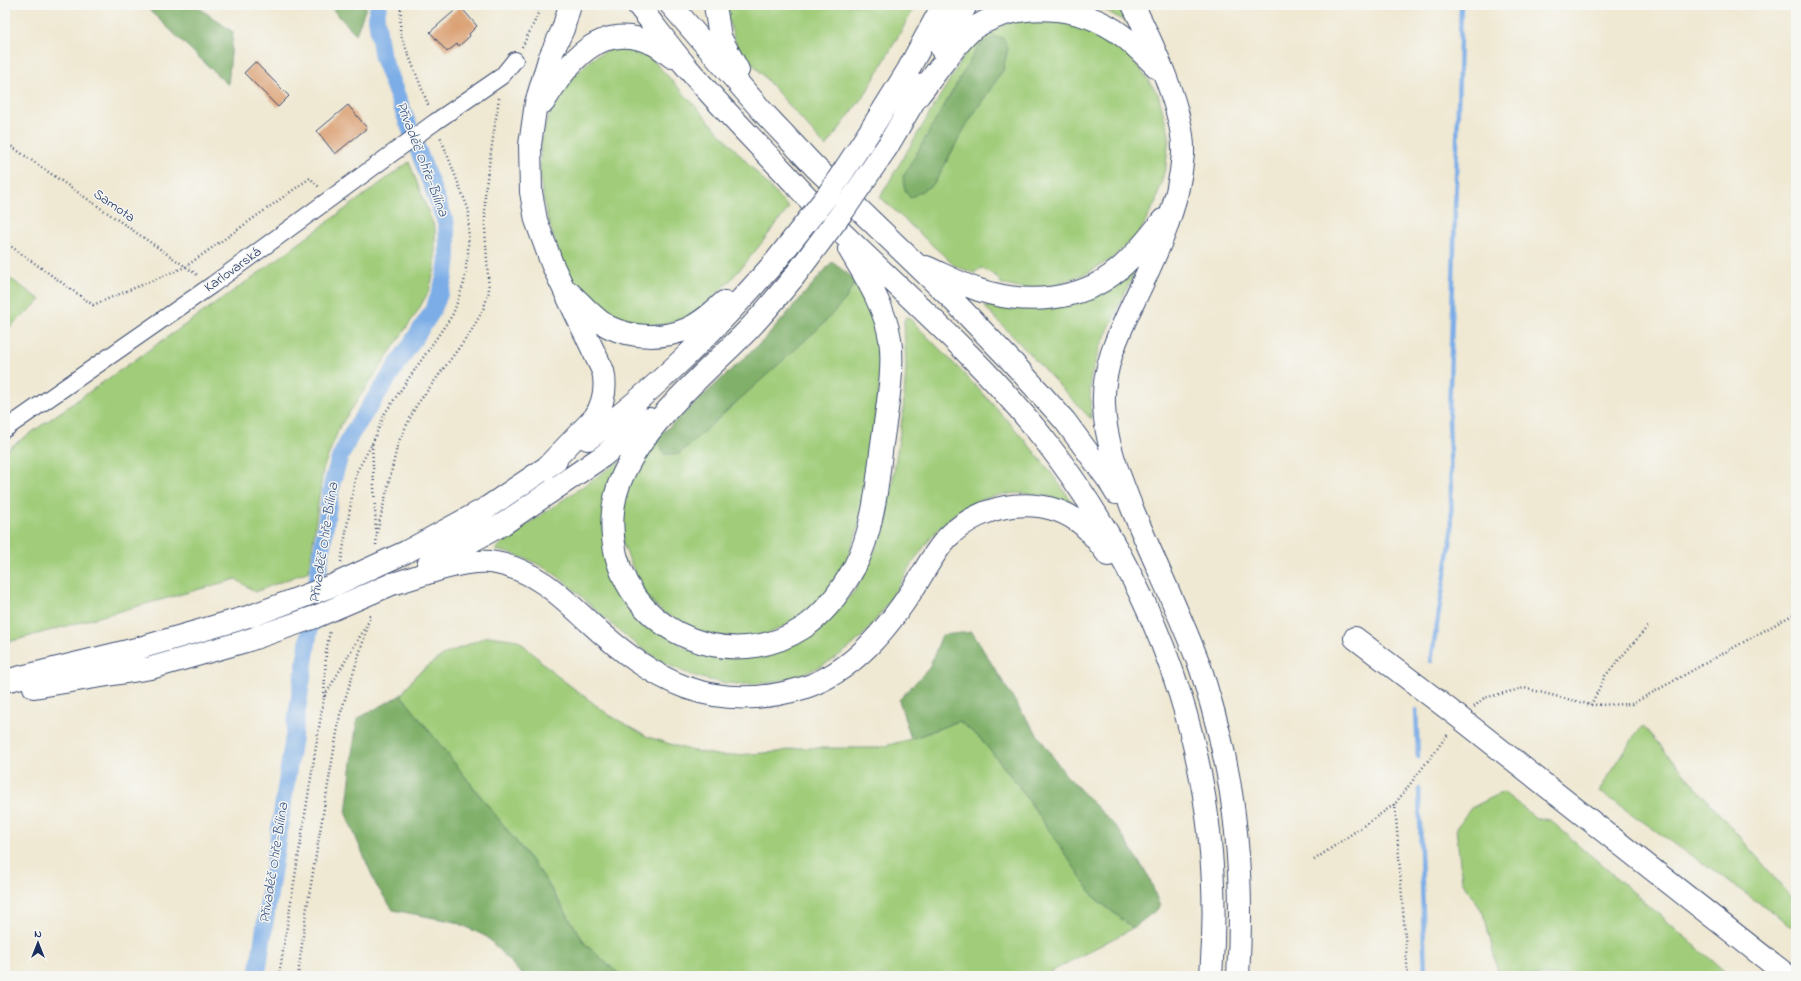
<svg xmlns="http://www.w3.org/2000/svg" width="1801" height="981" font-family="'Indie Flower',sans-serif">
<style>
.green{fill:#a1cd7a;stroke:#5e7e6c;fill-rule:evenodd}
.forest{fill:#80b06a;stroke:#4e7064}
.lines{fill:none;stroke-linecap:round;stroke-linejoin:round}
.stream{stroke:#7bade7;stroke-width:4.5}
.canal{stroke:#7bade7;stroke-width:17}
.building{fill:#dba174}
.street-casing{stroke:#3b4b6f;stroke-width:18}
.secondary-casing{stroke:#3b4b6f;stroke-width:24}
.highway-casing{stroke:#3b4b6f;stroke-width:24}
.path{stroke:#3b4b6f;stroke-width:2.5;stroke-dasharray:1 3;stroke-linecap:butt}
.street{stroke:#fff;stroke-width:16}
.secondary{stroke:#fff;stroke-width:22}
.highway{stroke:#fff;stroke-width:22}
.highway-bridge-casing{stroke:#3b4b6f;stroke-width:24;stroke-linecap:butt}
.highway-bridge{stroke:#fff;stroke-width:22}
.labels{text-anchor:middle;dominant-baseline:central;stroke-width:3;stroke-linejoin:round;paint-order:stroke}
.street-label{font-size:14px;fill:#1b2f5e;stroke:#f6f6f2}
.water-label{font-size:15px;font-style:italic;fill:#385587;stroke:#f6f6f2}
</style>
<rect width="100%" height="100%" fill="#f6f6f2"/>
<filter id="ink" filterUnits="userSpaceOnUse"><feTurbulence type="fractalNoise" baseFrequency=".025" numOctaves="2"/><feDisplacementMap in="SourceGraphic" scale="8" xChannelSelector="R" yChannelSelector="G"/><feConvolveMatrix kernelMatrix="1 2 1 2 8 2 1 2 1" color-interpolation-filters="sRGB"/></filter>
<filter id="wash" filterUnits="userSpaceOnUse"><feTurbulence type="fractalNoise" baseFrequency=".012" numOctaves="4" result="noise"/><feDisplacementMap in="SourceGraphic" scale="16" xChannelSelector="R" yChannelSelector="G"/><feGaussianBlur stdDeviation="0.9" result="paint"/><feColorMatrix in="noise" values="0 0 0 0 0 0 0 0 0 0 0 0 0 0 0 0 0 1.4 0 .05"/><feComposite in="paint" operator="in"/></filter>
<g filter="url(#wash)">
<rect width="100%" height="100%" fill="#efe8d2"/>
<path class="green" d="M726 5H916L867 91 826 147 737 46 728 19Z
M1096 5H1119L1128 23Z
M1027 15 1085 24 1117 44 1139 67 1158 94 1169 134 1166 166 1156 201 1140 232 1110 260 1087 273 1063 282 1039 288H1018L1002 284 996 276 981 268 974 273 955 266 880 197 971 44 980 35ZM1008 48 1003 70 967 124 934 184Z
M616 48 640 50 651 58 789 208C763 240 720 302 683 319 641 337 601 314 573 282 565 273 561 258 557 247 545 214 537 181 541 146 543 122 556 100 571 81 584 64 595 54 616 48Z
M409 162 435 229V268L429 291 417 312 340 426 323 469 309 571 255 592 236 579 5 643V451L256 275Z
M1134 273 1099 350 1090 380 1091 419 984 306C1026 309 1060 312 1100 294 1112 289 1123 280 1134 273Z
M5 275 41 300 5 331Z
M856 280 874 316 881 339 882 360 869 479 859 526 846 562 822 599 797 620 768 634 736 638 704 634 662 612 641 588 623 544 622 513 630 482 644 455 658 437 665 454 832 313 845 300Z
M907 316C966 376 1027 435 1074 505 1025 484 970 490 934 534 910 562 895 597 870 627 846 657 806 678 767 683 695 691 646 657 596 610 579 595 562 576 541 566 527 558 511 553 495 550L506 539 620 461 603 529 681 646 699 652 717 656 823 625 853 593 863 577 879 541 892 485 903 412 906 368 904 321Z
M488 636 518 640 556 675 609 715 648 737 689 750 722 756 778 752 797 748H877L911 739 959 721 981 739 1018 785 1095 898 1133 928 1043 976H621L586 945 541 873 401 695 416 675 443 655Z
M1643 726 1796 902V929L1599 791 1634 736Z
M1503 792 1536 818 1550 820 1730 976H1499L1484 914 1462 881 1456 828 1471 808Z"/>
<path class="forest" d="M144 5H195L233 32 228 85Z
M328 5H367L356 34Z
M994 37 1003 38 1008 48 1003 70 967 124 934 184 910 198 905 190 903 177 979 45Z
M832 262 856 280 845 300 820 327 679 454H664L658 437 765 339Z
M972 632 1021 711 1065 774 1118 829 1149 877 1160 907 1133 928 1095 898 1018 785 981 739 959 721 911 739 899 700 929 668 942 635Z
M401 695 541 873 586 945 621 976H523L487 937 456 922 393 910 376 885 346 814 357 719Z"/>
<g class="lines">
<path class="stream" d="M1431 661 1452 532 1449 419 1461 5
M1416 710 1418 757
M1419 789 1425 976"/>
<path class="canal" d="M257 976 332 483 340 457 352 433 432 312C447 280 450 258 446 223L382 56 376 15 379 5"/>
</g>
<g id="blocks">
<path class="building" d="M460 6 477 26 469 34 470 36 459 46 457 44 447 52 430 32Z
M255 62 289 96 278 107 244 73Z
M348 105 367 128 335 154 317 131Z"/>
</g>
</g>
<g filter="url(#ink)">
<use href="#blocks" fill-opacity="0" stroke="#3b4b6f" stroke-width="1"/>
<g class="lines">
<g class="street-casing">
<path id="street" d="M5 429 212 285 435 122 502 76 515 60"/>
</g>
<g class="secondary-casing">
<path id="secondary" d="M1355 638 1460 718 1788 976"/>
</g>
<g class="highway-casing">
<path id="highway" d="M638 5C654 25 669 46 685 65 715 101 749 135 781 169 800 189 818 210 838 229 909 298 986 364 1047 443 1167 600 1227 779 1211 976
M671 5 763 112 815 167 949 296 1014 364 1065 421 1109 481 1116 493
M715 5 720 37 738 70
M1133 5C1152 42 1185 113 1183 154 1179 207 1157 253 1135 299 1119 333 1102 367 1104 405 1105 442 1119 475 1132 508 1153 559 1177 608 1197 659 1203 673 1206 688 1211 703 1237 791 1244 884 1238 976
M942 50 966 5
M918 96C935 75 953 46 974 28 1018 0 1081 4 1123 36 1136 46 1147 58 1159 69
M544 102C567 63 600 20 651 43 659 46 665 52 672 57
M870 131 908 70 943 5
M887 147 924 84
M926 267C944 275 961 284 979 290 1025 305 1080 302 1118 270 1135 256 1149 237 1163 220
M793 278C777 297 761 317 744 334 701 377 647 421 622 477 611 501 610 530 616 555 636 636 733 673 803 628 825 614 841 591 854 568 872 534 877 490 881 452 885 418 895 372 890 339 885 307 865 276 849 249
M570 293C582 304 595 320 609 327 632 338 664 339 687 329 701 323 713 312 724 302
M588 439C658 389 718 326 775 262
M544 470 595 417C604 402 607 388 603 371L552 264 536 220 531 192 530 145 536 103 549 59 563 29 570 5
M406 552 485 509 556 461
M428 565 503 524 603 456 649 419
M392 584C423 576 464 557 496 563 535 570 561 596 589 622 654 682 713 715 803 688 853 672 888 628 915 586 926 569 935 550 949 536 983 502 1044 493 1083 525 1093 534 1100 544 1108 555
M5 681 136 649 251 616
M34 687 151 668 246 641"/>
</g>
<path class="path" d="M401 5 400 33 429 107
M522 47 537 17 540 5
M5 142 199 276
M5 242 93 305 185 267 310 178 320 188
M372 444 376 529
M376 545 377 533 398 443 416 406 470 333 483 310 489 292 485 228V192L499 98
M341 562 356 473 372 444 385 413 453 314 464 283 468 253 469 211 440 136
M324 697 326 653 330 630
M1591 705 1605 676 1649 625
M1474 707 1484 698 1524 688 1591 705 1632 704 1796 613
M1395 804 1408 976
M1314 860 1395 804 1449 733
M279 976 324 697 369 621 370 614
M298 976 306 913 340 715 368 626"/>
<use href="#street" class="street"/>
<use href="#secondary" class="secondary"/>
<use href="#highway" class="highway"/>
<g class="highway-bridge-casing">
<path id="highway-bridge" d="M775 262 827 196 870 131
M793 278 844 210 887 147
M251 616 334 585 406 552
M246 641 315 617 392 584"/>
</g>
<use href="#highway-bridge" class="highway-bridge"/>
</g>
</g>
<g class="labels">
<g class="street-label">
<text transform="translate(114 206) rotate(35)">Samota</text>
<text transform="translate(233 270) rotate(-36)">Karlovarská</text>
</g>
<g class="water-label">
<text transform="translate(422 159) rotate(69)">Přivaděč Ohře-Bílina</text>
<text transform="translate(324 543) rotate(-81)">Přivaděč Ohře-Bílina</text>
<text transform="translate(274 863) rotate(-81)">Přivaděč Ohře-Bílina</text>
</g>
</g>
<rect width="1801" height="981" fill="none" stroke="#f6f6f2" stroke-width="20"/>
<g transform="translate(38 943)" stroke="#f6f6f2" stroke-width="3" paint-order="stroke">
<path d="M0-3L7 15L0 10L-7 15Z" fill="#1b2f5e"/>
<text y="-6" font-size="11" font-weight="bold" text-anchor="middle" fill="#1b2f5e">N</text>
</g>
</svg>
